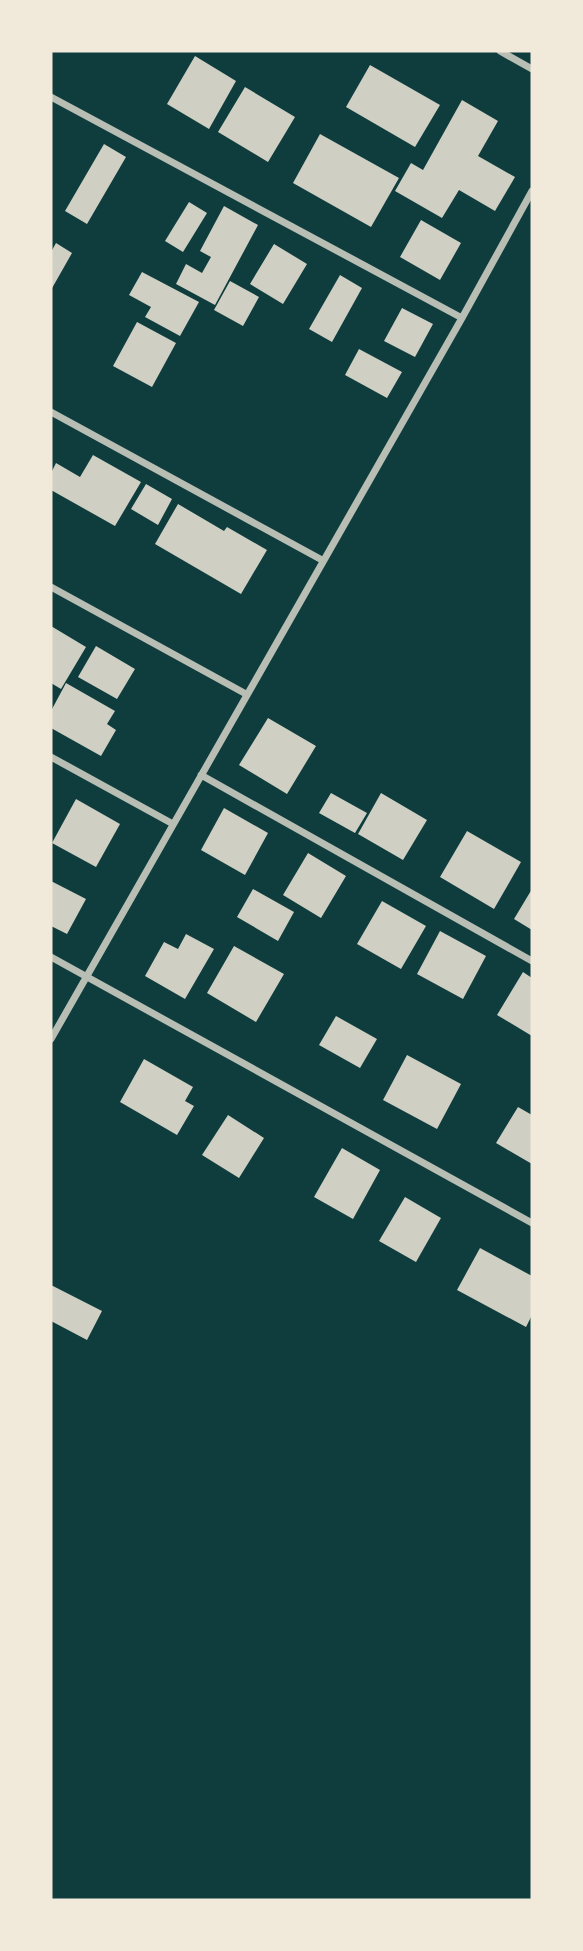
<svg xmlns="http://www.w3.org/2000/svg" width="583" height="1951" font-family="Raleway,sans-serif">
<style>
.building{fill:#cfcfc3}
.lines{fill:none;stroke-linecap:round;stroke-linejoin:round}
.minor{stroke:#b8beb3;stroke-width:7}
</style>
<rect width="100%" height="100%" fill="#0f3d3e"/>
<path class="building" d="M195 56 236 81 209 129 167 104Z
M370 65 440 105 415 147 346 107Z
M245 87 295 117 268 162 218 132Z
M462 100 498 121 478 156 515 177 495 211 459 190 442 218 395 191 411 163 423 170Z
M320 134 399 178 371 227 293 183Z
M104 144 126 157 87 224 65 211Z
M189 202 207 213 183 252 165 241Z
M224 206 258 225 215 305 176 284 186 264 202 273 211 257 200 251Z
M421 220 461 243 440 280 400 257Z
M56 243 72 253 51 290V252Z
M274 244 307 264 283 304 250 284Z
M142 272 199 302 180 336 145 317 151 307 129 295Z
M340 275 362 288 332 342 309 329Z
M230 281 259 297 243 326 214 310Z
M402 308 433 324 415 357 384 341Z
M137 322 176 343 152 387 113 366Z
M359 349 402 372 387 398 345 375Z
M93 455 141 482 115 526 51 490V473L56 463 80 477Z
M146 484 172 499 158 525 131 509Z
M178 504 224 531 227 527 267 550 241 594 155 544Z
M51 626 86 647 61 689 51 683Z
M96 646 135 669 117 699 78 677Z
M66 683 115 711 107 724 116 730 101 756 51 728V711Z
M268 718 316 746 287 794 239 765Z
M331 793 367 813 355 833 319 813Z
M381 793 427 820 403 860 358 834Z
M76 799 120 824 96 867 52 843Z
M224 808 268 833 245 875 201 850Z
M467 831 521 862 494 909 440 877Z
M308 853 346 876 321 918 283 895Z
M51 881 86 899 67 934 51 926Z
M253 889 294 912 278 941 237 917Z
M532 889V930L514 919Z
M382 901 426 926 401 969 357 944Z
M440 931 486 956 463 999 417 974Z
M186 934 214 949 185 999 145 976 164 942 178 949Z
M234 946 284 974 256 1022 207 993Z
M523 972 532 978V1036L497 1015Z
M336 1016 377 1039 360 1068 319 1045Z
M407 1055 461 1084 437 1129 383 1100Z
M144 1059 193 1087 185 1101 194 1106 177 1135 120 1102Z
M518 1107 532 1115V1164L496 1143Z
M228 1115 264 1138 239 1178 202 1155Z
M342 1148 380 1170 353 1219 314 1197Z
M405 1197 441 1218 416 1262 379 1241Z
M480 1248 532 1276V1315L526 1327 457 1290Z
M51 1285 102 1311 87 1340 51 1321Z"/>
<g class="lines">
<path class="minor" d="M500 51 532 69
M51 97 462 318
M51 412 322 560
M51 587 246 694
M51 757 173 824
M201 775 532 961
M51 957 532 1223
M51 1039 462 318 532 191"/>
</g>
<rect width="583" height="1951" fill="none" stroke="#f1e9da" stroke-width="105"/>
</svg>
